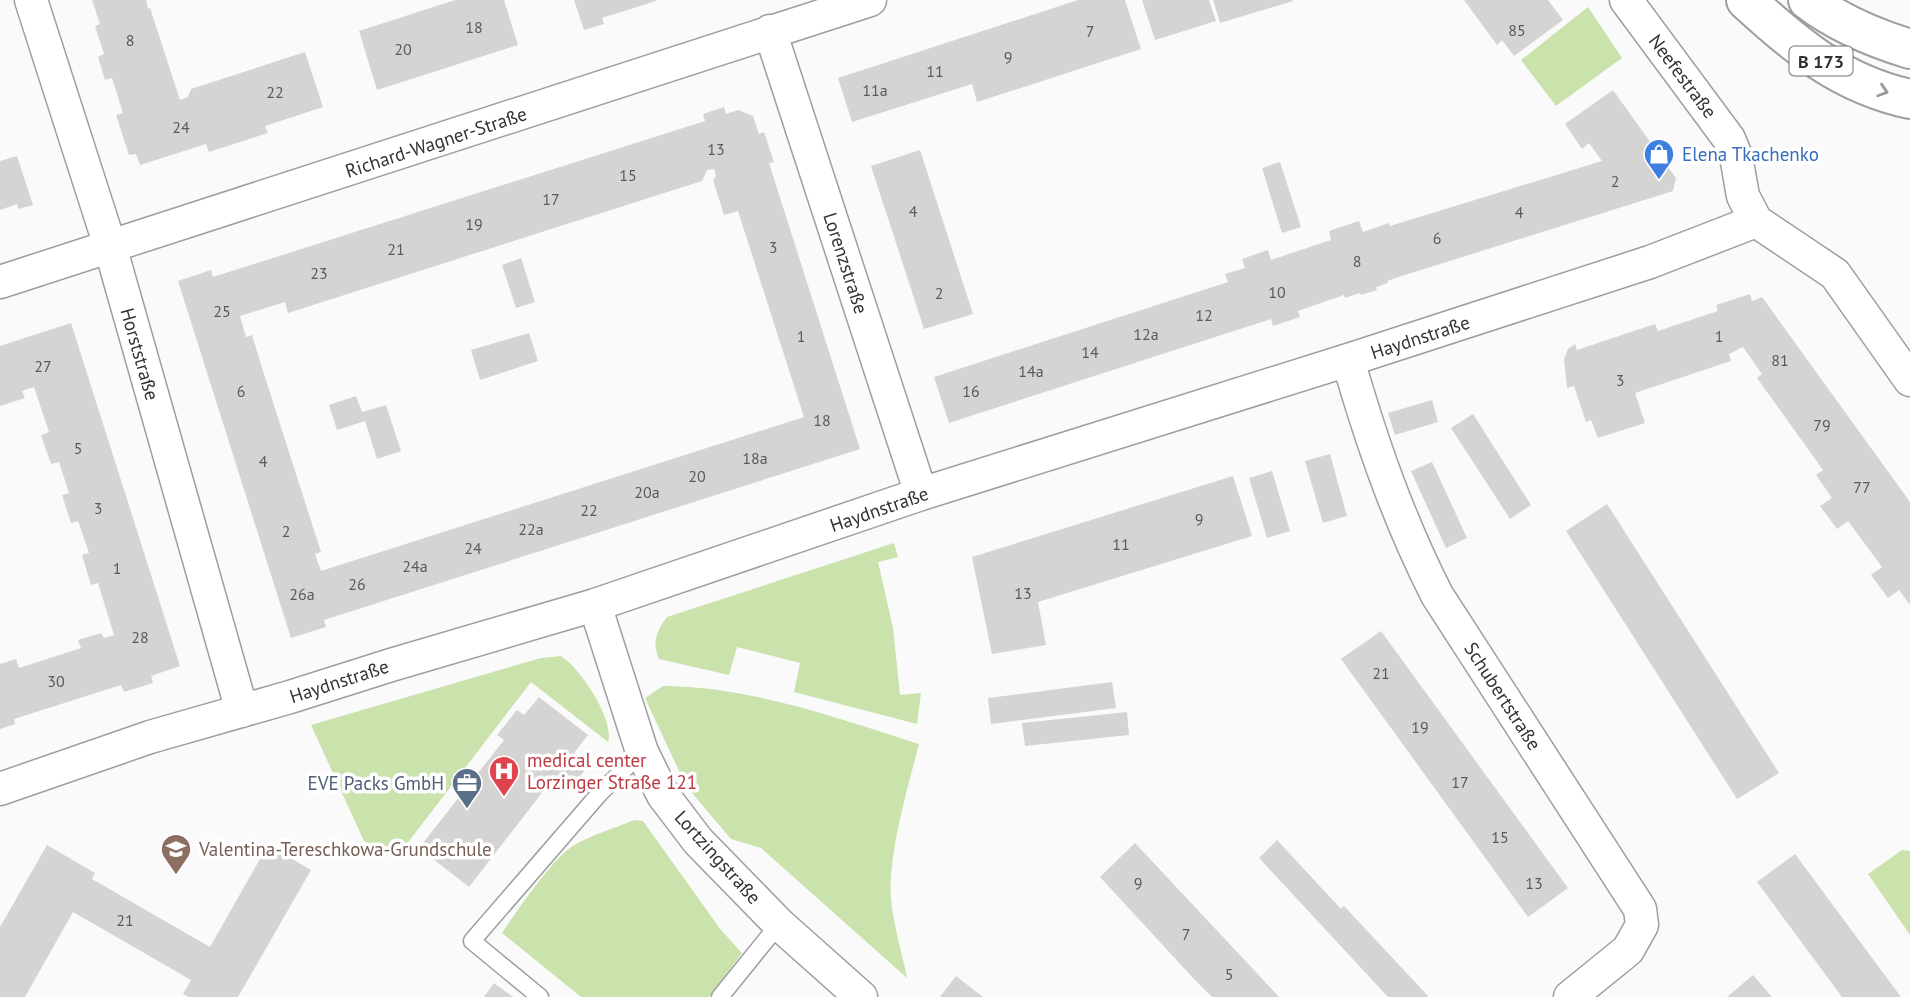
<svg xmlns="http://www.w3.org/2000/svg" width="1910" height="997" font-family="'PT Sans',sans-serif">
<style>
.green{fill:#cae2ab}
.building{fill:#d5d4d3;fill-rule:evenodd}
.lines{fill:none;stroke-linecap:round;stroke-linejoin:round}
.service-casing{stroke:#9e9e9f;stroke-width:19}
.minor-casing{stroke:#9e9e9f;stroke-width:35}
.primary-casing{stroke:#9e9e9f;stroke-width:42}
.service{stroke:#fff;stroke-width:16}
.minor{stroke:#fff;stroke-width:32}
.primary{stroke:#fff;stroke-width:38}
.oneway{stroke:#989899}
.labels{text-anchor:middle;dominant-baseline:central;stroke-width:7;stroke-linejoin:round;paint-order:stroke}
.number-label{font-size:16px;fill:#5b5a5b}
.shield{fill:#fff;stroke:#707070;stroke-width:2}
.shield-label{font-size:18px;font-weight:bold;fill:#323233}
.street-label{font-size:19px;fill:#323233;stroke:#fff}
.shop-label{font-size:19px;fill:#366cbe;stroke:#fff;text-anchor:start}
.health-label{font-size:19px;fill:#be3a42;stroke:#fff;text-anchor:start}
.service-label{font-size:19px;fill:#4e5e75;stroke:#fff;text-anchor:end}
.education-label{font-size:19px;fill:#785e54;stroke:#fff;text-anchor:start}
</style>
<rect width="100%" height="100%" fill="#fafafb"/>
<path class="green" d="M1588 7 1622 58 1556 106 1521 60Z
M894 543 898 557 878 562 893 628 900 695 921 693 917 724 794 692 800 663 737 647 729 675 659 659C652 643 656 631 667 617Z
M561 656C580 668 615 720 608 742L531 682 399 854H382L364 841 311 725 541 658Z
M663 686C748 686 838 718 919 744 908 787 894 833 891 877 888 911 901 946 907 978L761 848 731 839 686 786 645 698Z
M634 820 643 821 721 930 742 953 709 997H581L502 933C517 911 552 859 574 845 592 835 615 828 634 820Z
M1902 850 1910 851V935L1868 874Z"/>
<path class="building" d="M92 0H146L148 9 150 8 180 100 188 97 191 89 305 52 323 107 265 126 268 133 209 152 206 144 140 165 136 154 129 155 116 115 123 113 112 78 105 80 98 57 104 54 95 26 100 24Z
M455 0H504L518 45 377 90 359 31Z
M574 0H656V1L602 18 604 24 584 30Z
M1078 0H1125L1141 49 977 102 972 84 852 122 838 78Z
M1142 0H1209L1216 21 1155 40Z
M1213 0H1293V1L1220 23Z
M1464 0H1548L1563 20 1514 56 1502 40 1497 45Z
M1613 90 1676 178 1673 191 1405 275 1387 281 1388 283 1376 287 1377 290 1361 295 1360 293 1345 298 1344 295 1298 311 1300 317 1273 326 1271 319 949 423 934 377 1228 282 1225 274 1245 268 1242 259 1268 250 1271 260 1331 240 1329 231 1359 221 1363 232 1389 223 1390 226 1602 161 1589 143 1582 149 1565 124Z
M724 107 726 114 738 110 753 116 759 134 764 132 774 162 769 163 860 449 324 620 326 627 291 638 178 281 211 270 213 277 705 121 703 114ZM714 169 716 176 713 180 724 215 738 211 804 417 321 571 315 554 321 552 264 374 252 335 246 337 240 316 285 302 288 313 702 181 707 170Z
M920 150 973 314 924 329 871 166Z
M17 156 33 205 18 209 17 204 0 210V161Z
M1280 162 1301 227 1282 233 1262 168Z
M521 258 535 302 516 308 502 265Z
M1750 294 1752 301 1762 297 1910 502V605L1899 590 1888 598 1871 575 1882 567 1848 521 1837 529 1820 506 1832 498 1816 475 1823 470 1757 378 1762 374 1743 347 1729 354 1731 361 1635 393 1645 423 1598 438 1591 420 1586 422 1574 386 1567 388 1564 359 1568 349 1575 344 1577 350 1655 324 1658 331 1718 311 1716 305Z
M71 323 180 666 151 676 153 683 124 692 121 685 14 719 15 724 0 729V664L16 659 19 668 81 648 78 640 101 633 104 638 114 635 98 583 91 585 82 555 89 553 78 521 71 523 62 495 69 493 59 462 51 464 41 435 49 432 34 387 22 391 25 398 0 406V346Z
M529 333 538 361 480 380 471 350Z
M356 396 362 412 386 405 401 451 377 459 365 421 337 430 329 405Z
M1432 400 1438 422 1395 435 1388 413Z
M1473 414 1531 505 1510 519 1451 428Z
M1330 454 1347 516 1323 523 1305 461Z
M1432 462 1467 538 1446 548 1411 471Z
M1272 471 1290 531 1267 538 1249 478Z
M1233 476 1252 536 1038 602 1046 645 992 654 972 557Z
M1607 504 1779 773 1737 799 1566 531Z
M1381 631 1568 888 1528 917 1341 659Z
M1112 682 1116 708 991 724 988 698Z
M539 697 588 735 574 753 589 765 571 788 555 776 469 887 419 848 504 740 497 735 517 710 524 715Z
M1127 712 1129 735 1025 746 1022 723Z
M1277 840 1341 909 1344 906 1429 997H1388L1259 858Z
M1135 843 1253 969 1279 997H1212L1194 979 1100 877Z
M47 845 95 873 92 879 210 947 268 845 311 870 238 997H189L183 994 191 980 73 912 25 997H0V927Z
M1795 854 1818 885 1901 997H1842L1757 882Z
M1753 975 1772 997H1727Z
M956 976 983 997H940Z
M494 983 513 997H484Z"/>
<g class="lines">
<g class="service-casing">
<path id="service" d="M540 997 472 941 600 793 642 752
M720 997 779 924"/>
</g>
<g class="minor-casing">
<path id="minor" d="M31 0 110 246 242 711
M1626 0 1729 139 1736 156 1743 196 1756 221 1835 274 1910 380
M770 31 921 494
M0 282 870 0
M1348 360C1372 443 1398 518 1437 595L1640 909 1642 925 1628 950 1570 997
M595 605 642 752 663 795 698 841 779 924 861 997
M0 789 150 737 290 697 391 665 595 605 921 494 1348 360 1650 262 1756 221"/>
</g>
<g class="primary-casing">
<path id="primary" d="M1746 0C1796 46 1841 84 1910 99
M1808 0C1838 23 1874 38 1910 49"/>
</g>
<use href="#service" class="service"/>
<use href="#minor" class="minor"/>
<use href="#primary" class="primary"/>
</g>
<defs><path id="oneway-chevron" d="M-2-3.5L2.5 0L-2 3.5" fill="none" stroke-width="1.6" stroke-linecap="round" stroke-linejoin="round" transform="scale(1.75)"/></defs>
<use class="oneway" href="#oneway-chevron" transform="translate(1883 91) rotate(18)"/>
<defs>
<g id="shop-pin" transform="scale(1.575)"><path d="M0 17L-7.5 6A9.5 9.5 0 1 1 7.5 6Z" fill="#3f7fe0" stroke="#fff"/><path d="M-5-2.5h2.3a2.7 3.5 0 0 1 5.4 0H5L5.5 6h-11ZM-1.5-2.5h3a1.5 2.3 0 0 0-3 0Z" fill="#fff"/></g>
<g id="hospital-pin" transform="scale(1.575)"><path d="M0 17L-7.5 6A9.5 9.5 0 1 1 7.5 6Z" fill="#e0444e" stroke="#fff"/><path d="M-5-5h3v3.5h4V-5h3V5h-3V1.5h-4V5h-3Z" fill="#fff"/></g>
<g id="office-pin" transform="scale(1.575)"><path d="M0 17L-7.5 6A9.5 9.5 0 1 1 7.5 6Z" fill="#5c6f8a" stroke="#fff"/><path d="M-6-3h4V-5.5h4V-3h4V5H-6ZM-1-4.5V-3h2v-1.5ZM-6 0V1H6V0Z" fill="#fff"/></g>
<g id="school-pin" transform="scale(1.575)"><path d="M0 17L-7.5 6A9.5 9.5 0 1 1 7.5 6Z" fill="#8d6e63" stroke="#fff"/><path d="M0-5L7-2L0 1L-7-2ZM-4 1L0 2.5L4 1V4Q0 6-4 4Z" fill="#fff"/></g>
</defs>
<g fill-rule="evenodd">
<use href="#shop-pin" x="1659" y="154"/>
<use href="#hospital-pin" x="504" y="771"/>
<use href="#office-pin" x="467" y="783"/>
<use href="#school-pin" x="176" y="849"/>
</g>
<g class="labels">
<g class="number-label">
<text x="474" y="27">18</text>
<text x="1517" y="30">85</text>
<text x="1090" y="31">7</text>
<text x="130" y="40">8</text>
<text x="403" y="49">20</text>
<text x="1008" y="57">9</text>
<text x="935" y="71">11</text>
<text x="875" y="90">11a</text>
<text x="275" y="92">22</text>
<text x="181" y="127">24</text>
<text x="716" y="149">13</text>
<text x="628" y="175">15</text>
<text x="1615" y="181">2</text>
<text x="551" y="199">17</text>
<text x="913" y="211">4</text>
<text x="1519" y="212">4</text>
<text x="474" y="224">19</text>
<text x="1437" y="238">6</text>
<text x="773" y="247">3</text>
<text x="396" y="249">21</text>
<text x="1357" y="261">8</text>
<text x="319" y="273">23</text>
<text x="1277" y="292">10</text>
<text x="939" y="293">2</text>
<text x="222" y="311">25</text>
<text x="1204" y="315">12</text>
<text x="1146" y="334">12a</text>
<text x="801" y="336">1</text>
<text x="1719" y="336">1</text>
<text x="1090" y="352">14</text>
<text x="1780" y="360">81</text>
<text x="43" y="366">27</text>
<text x="1031" y="371">14a</text>
<text x="1620" y="380">3</text>
<text x="241" y="391">6</text>
<text x="971" y="391">16</text>
<text x="822" y="420">18</text>
<text x="1822" y="425">79</text>
<text x="78" y="448">5</text>
<text x="755" y="458">18a</text>
<text x="263" y="461">4</text>
<text x="697" y="476">20</text>
<text x="1862" y="487">77</text>
<text x="647" y="492">20a</text>
<text x="98" y="508">3</text>
<text x="589" y="510">22</text>
<text x="1199" y="519">9</text>
<text x="531" y="529">22a</text>
<text x="286" y="531">2</text>
<text x="1121" y="544">11</text>
<text x="473" y="548">24</text>
<text x="415" y="566">24a</text>
<text x="117" y="568">1</text>
<text x="357" y="584">26</text>
<text x="1023" y="593">13</text>
<text x="302" y="594">26a</text>
<text x="140" y="637">28</text>
<text x="1381" y="673">21</text>
<text x="56" y="681">30</text>
<text x="1420" y="727">19</text>
<text x="1460" y="782">17</text>
<text x="1500" y="837">15</text>
<text x="1138" y="883">9</text>
<text x="1534" y="883">13</text>
<text x="125" y="920">21</text>
<text x="1186" y="934">7</text>
<text x="1229" y="974">5</text>
</g>
<rect class="shield" x="1789.5" y="46.5" width="63" height="29" rx="5"/>
<g class="shield-label">
<text x="1821" y="61">B 173</text>
</g>
<g class="street-label">
<text transform="translate(1683 76) rotate(53)">Neefestraße</text>
<text transform="translate(436 142) rotate(-18)">Richard-Wagner-Straße</text>
<text transform="translate(846 263) rotate(72)">Lorenzstraße</text>
<text transform="translate(1420 337) rotate(-18)">Haydnstraße</text>
<text transform="translate(140 354) rotate(74)">Horststraße</text>
<text transform="translate(879 509) rotate(-19)">Haydnstraße</text>
<text transform="translate(339 681) rotate(-18)">Haydnstraße</text>
<text transform="translate(1503 696) rotate(57)">Schubertstraße</text>
<text transform="translate(718 857) rotate(48)">Lortzingstraße</text>
</g>
<g class="shop-label">
<text x="1682" y="154">Elena Tkachenko</text>
</g>
<g class="health-label">
<text x="527" y="760">medical center<tspan x="527" dy="22">Lorzinger Straße 121</tspan></text>
</g>
<g class="service-label">
<text x="444" y="783">EVE Packs GmbH</text>
</g>
<g class="education-label">
<text x="199" y="849">Valentina-Tereschkowa-Grundschule</text>
</g>
</g>
</svg>
